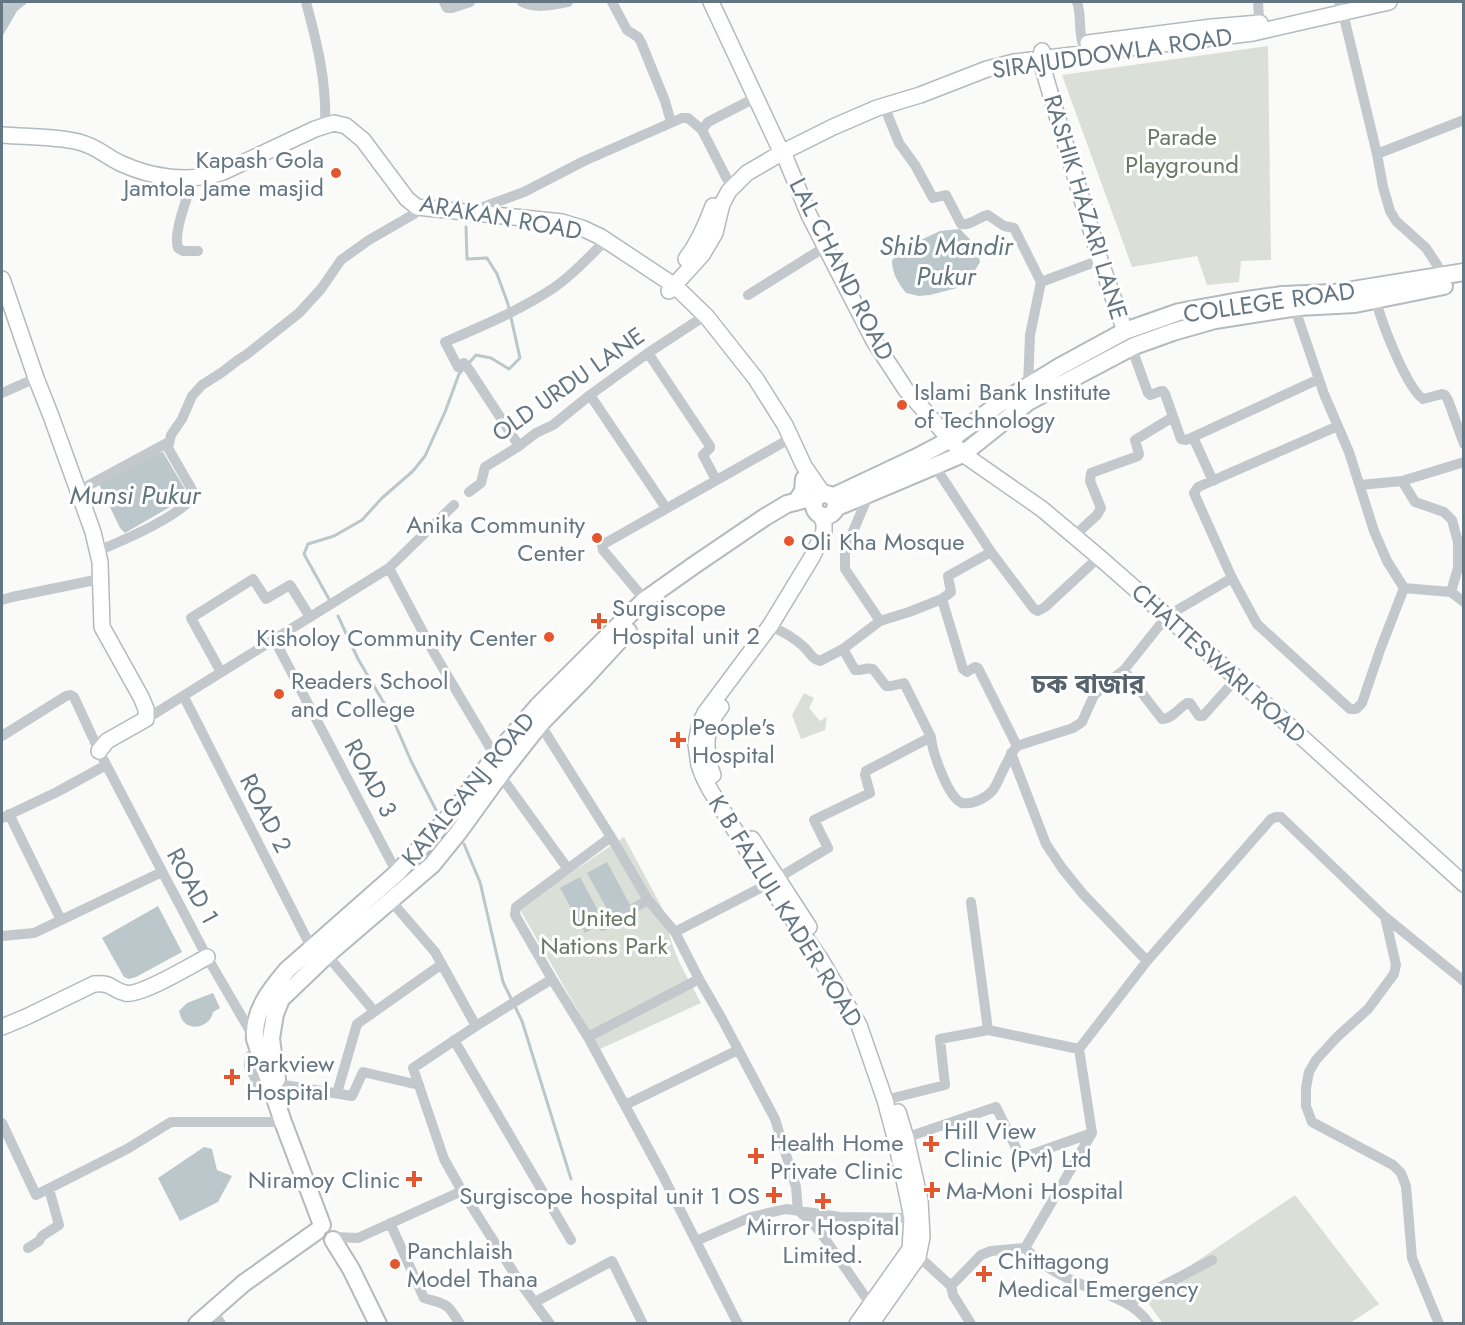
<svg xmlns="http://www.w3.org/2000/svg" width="1465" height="1325" font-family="Jost,'Noto Sans Bengali',sans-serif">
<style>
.green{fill:#dadfd7}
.water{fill:#bbc7cb}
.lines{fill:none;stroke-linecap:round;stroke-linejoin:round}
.stream{stroke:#bbc7cb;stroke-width:3}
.secondary-casing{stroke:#b3babf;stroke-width:18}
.primary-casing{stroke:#b5babe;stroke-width:20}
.street{stroke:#c3c8cc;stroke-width:10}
.secondary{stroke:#fff;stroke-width:15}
.primary{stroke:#fff;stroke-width:16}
.poi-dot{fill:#e4572e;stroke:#fff;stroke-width:2}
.labels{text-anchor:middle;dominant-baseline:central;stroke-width:6;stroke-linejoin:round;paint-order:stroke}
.street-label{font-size:24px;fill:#657683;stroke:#fff}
.park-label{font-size:24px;fill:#687a64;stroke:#fff}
.poi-label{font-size:24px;fill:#657683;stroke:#fff;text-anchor:start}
.water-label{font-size:26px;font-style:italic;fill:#60757c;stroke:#fff}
.neighbourhood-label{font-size:26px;font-weight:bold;fill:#57646e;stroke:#fff}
</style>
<rect width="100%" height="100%" fill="#fafaf8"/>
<path class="green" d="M1268 46 1271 260 1241 261 1239 282 1207 285 1197 256 1132 267 1062 75Z
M804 693 814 698 809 708 820 721 827 717 825 730 801 739 792 715Z
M624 837 667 917C668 947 687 976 701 1003L600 1049 519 908Z
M1295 1195 1379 1304 1350 1323 1163 1324 1144 1297Z"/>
<path class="water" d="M5 2H28L17 11 2 37V7Z
M960 229 977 247 980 262 969 280 957 288 930 295 919 296 906 293C898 283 892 273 892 260L904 248 940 231Z
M163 452 189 496 125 533 120 528 99 484 157 453Z
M607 862 631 907 612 918 587 873Z
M580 877 604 922 585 933 560 888Z
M158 906 182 952 136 977 129 979 124 977 102 938Z
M213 993 220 1008 213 1012C211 1024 196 1031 186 1024 182 1021 180 1016 179 1011L187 1003Z
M204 1147 212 1149 217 1170 232 1176 218 1202 180 1221 158 1178Z"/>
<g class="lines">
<path class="stream" d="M466 227 467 259 487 258 497 274 508 304 520 358 509 369 491 358 476 355 469 363
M330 601 304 554 308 544 334 536 362 520 382 498 413 471 425 456 445 412 459 374 464 368
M338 616 358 659 391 715 412 763 436 810
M464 844 480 882 503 982 522 1021 571 1179"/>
<g class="secondary-casing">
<path id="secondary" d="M711 2 779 147
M1088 43 1212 27 1260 23
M1042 51 1040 58 1049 89 1100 260 1125 331
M2 135C27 137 54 136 79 142 98 147 105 156 120 163 152 178 189 183 223 172L315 129 334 123 346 126 363 140 407 199 417 207 562 222 582 228 601 237 675 286 707 317 756 379 785 425 804 466 824 495
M783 152 809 215 874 341 906 390 963 454 1042 509 1099 557 1222 665 1464 884
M686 259C698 243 706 225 713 206
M2 279 36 378 51 416 93 532 100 562 102 627 141 697 146 709V719L107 741 99 751
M669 291 702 255 715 233 722 204 729 191 747 173 783 152 833 127 877 108 920 95 987 69 1014 62 1253 33 1389 2
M821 515 824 524V531L812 557 770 626 705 713 700 723 696 744 699 765 703 776 709 788 768 884 821 960 859 1025 885 1100 896 1141 912 1218 910 1249 857 1324
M713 775C706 758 704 735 713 719 715 715 718 711 721 707
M752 839 809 927
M2 1027 26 1017 94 984C113 982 111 990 125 993 139 997 192 965 207 957
M871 1324 918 1257 922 1237 920 1200 906 1138 898 1112"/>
</g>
<g class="primary-casing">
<path id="primary" d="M814 505a11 11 0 1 1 22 0a11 11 0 1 1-22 0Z
M832 497 917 457 951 439 999 404 1059 367 1125 331 1179 312 1234 302 1282 295 1334 293 1464 272
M796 502 803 491 804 479
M835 508 963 454 1028 402 1134 346 1173 332 1215 320 1298 307 1355 304 1444 286
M277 1079 273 1054 271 1038 275 1014 281 999 327 955 432 865 458 833 500 775 540 724 582 681 628 631
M322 1225 283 1122 255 1039C253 1011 270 990 287 970L397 873 457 808 495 756 538 706 629 615 645 600 693 566 765 517 787 504 810 498 816 499
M333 1240 351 1269 378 1324
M197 1324 244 1283 317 1231"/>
</g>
<path class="street" d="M306 2C317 43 327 82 325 126
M444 2 447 8H452L470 2
M522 2C537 9 552 5 568 2
M612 2 627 30 638 37 641 42 665 101 671 122
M1077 2C1082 15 1078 30 1083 44
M1258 2 1259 18
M1339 2 1340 5
M2 3 3 2
M1343 13 1377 154 1383 187 1390 211 1396 221 1426 248 1439 268 1440 276
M884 106 899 143 915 165 933 198 946 195 961 224C971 226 978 217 988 215L1004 226 1014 228 1041 282 1030 335 1028 386
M702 130 708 122 757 97
M1377 154 1464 120
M191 184C187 200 173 232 178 248L183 251H198
M472 211 524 192 584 161 682 118H688L702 130 727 179 736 183
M1041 282 1100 260
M748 295 825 247
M1376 300C1381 321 1406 387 1423 399L1442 394 1445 395 1448 400 1464 444
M1298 307 1296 312 1324 394 1349 452 1374 531 1387 561 1404 588 1451 592 1458 568V542L1452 520 1444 512 1415 502 1402 481
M1133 347 1132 349 1148 393 1150 395C1155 394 1158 391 1163 391L1165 394 1181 439 1186 440 1193 437 1213 481
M648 353 710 446V448L703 455 716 480
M2 393 36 378
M590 395 666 508
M1338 426 1198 487 1194 493 1197 500 1232 578 1257 624 1350 709H1356L1362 703 1380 650 1404 588
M1193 437 1319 379
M519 446 470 371 464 363 458 367 445 342C480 327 516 312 549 291 568 279 585 261 601 245
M934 465 991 552 1034 609 1038 611 1045 607 1099 557
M1360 485 1402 481 1464 462
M78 491 169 442
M469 492 481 483 485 467 519 446 536 433 553 425 590 395 648 353 700 319
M869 494 845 550V569L880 621
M454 505 389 568 434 653 495 756
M1074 536 1097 515 1101 508 1090 481 1091 473 1138 456 1139 454 1135 440 1173 417
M98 551C124 540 179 517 195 495L168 448 171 435 182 419 192 396 202 385 221 373 238 360 246 355 299 313 321 289 341 260 369 240 414 214 417 207
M1451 592 1464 602
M942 599 963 669 967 672 975 667 978 668 1017 746
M2 600 12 597 100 579
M645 600 603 550 602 545 784 442
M770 626C782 631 796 639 805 648 811 654 812 659 820 661L843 649 880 621 909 612 942 599 951 592 948 576 991 552
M274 639 397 873
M843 649 855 670C861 671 866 667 873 669L886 686H891L904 683 931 737C932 751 948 798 962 803 972 805 986 798 992 791 995 788 997 783 999 779 1004 768 1009 756 1017 746L1073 728 1082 722 1094 695 1107 683 1124 670 1167 616 1232 578
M1124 670 1162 719C1172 719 1179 708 1187 703H1190L1199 716H1203L1237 678
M221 672 191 618 253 579 266 599 290 585 310 617
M184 697 314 953
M146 719 389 568
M540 724 611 837 648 900 675 932 699 979 722 1019 775 1119 796 1187 798 1211
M2 736 66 696 70 695 74 697 99 751 207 957 253 1036
M1011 753 1046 844 1062 868 1083 894 1147 961
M500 775 568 869
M9 814 61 920
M2 818 57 792 106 765
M611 837 516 907 515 915 552 979 588 1037 662 1174 738 1324
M778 878 828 848 814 820 870 793 865 775 866 771 931 737
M391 901 435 952 476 1026
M971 902 988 1030
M1385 917 1464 981
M603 926 648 900
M675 932 768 884
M2 936 34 933 162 872
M327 955 374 1011
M588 1037 699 979
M454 1040 571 1240
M258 1049 250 1056 249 1066 263 1095 275 1100
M1079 1049 1147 961 1271 819 1276 817H1281L1385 917 1396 965 1394 974 1368 1009 1337 1037 1316 1060 1309 1072 1306 1088V1106L1312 1122 1393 1165 1401 1173 1406 1186 1412 1258 1439 1324
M278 1084 352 1096 363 1072 419 1085
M337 1093 357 1024 442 964
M885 1100 945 1085 940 1039 988 1030 1079 1049 1092 1133 1025 1248
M625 1105 738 1050
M2 1123 36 1195 127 1149 171 1122H283
M902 1139 996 1107 1021 1158 1092 1133
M801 1213 810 1220 821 1233 871 1305
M390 1223 424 1298C448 1305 446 1302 460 1324
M335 1237 358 1238 462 1191
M696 1241 751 1217 786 1209 840 1217 912 1218
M28 1248 39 1241 42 1236 59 1225 49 1189
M1025 1248C1038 1262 1049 1269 1067 1278 1093 1292 1132 1297 1149 1324
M915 1253 951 1286 981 1255 991 1251 1025 1248
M951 1286 953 1295 971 1324
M535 1302 612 1261 643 1324
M1128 1304 1212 1260
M216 1316 221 1324
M550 1324 519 1281 462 1191 444 1159 413 1068 476 1026 552 979"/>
<use href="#secondary" class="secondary"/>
<use href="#primary" class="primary"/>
</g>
<g class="poi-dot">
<circle cx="336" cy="173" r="6"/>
<circle cx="902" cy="405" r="6"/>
<circle cx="597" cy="538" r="6"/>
<circle cx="789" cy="541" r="6"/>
<path d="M596 612h6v6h6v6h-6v6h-6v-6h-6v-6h6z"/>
<circle cx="549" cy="637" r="6"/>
<circle cx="279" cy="694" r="6"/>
<path d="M675 731h6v6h6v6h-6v6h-6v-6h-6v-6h6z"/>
<path d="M229 1068h6v6h6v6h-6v6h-6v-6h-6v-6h6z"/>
<path d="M928 1135h6v6h6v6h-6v6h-6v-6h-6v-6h6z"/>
<path d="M753 1147h6v6h6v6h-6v6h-6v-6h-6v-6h6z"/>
<path d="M411 1170h6v6h6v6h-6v6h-6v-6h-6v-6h6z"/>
<path d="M929 1181h6v6h6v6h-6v6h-6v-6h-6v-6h6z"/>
<path d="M771 1186h6v6h6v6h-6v6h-6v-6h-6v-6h6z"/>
<path d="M820 1192h6v6h6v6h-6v6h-6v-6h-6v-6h6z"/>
<circle cx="395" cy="1264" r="6"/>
<path d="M981 1265h6v6h6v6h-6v6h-6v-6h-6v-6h6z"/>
</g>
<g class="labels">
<g class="street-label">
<text transform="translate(1112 53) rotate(-8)">SIRAJUDDOWLA ROAD</text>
<text transform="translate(1086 207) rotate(73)">RASHIK HAZARI LANE</text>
<text transform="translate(501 217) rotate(10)">ARAKAN ROAD</text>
<text transform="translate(842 269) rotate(63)">LAL CHAND ROAD</text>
<text transform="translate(1269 302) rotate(-8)">COLLEGE ROAD</text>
<text transform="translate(568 384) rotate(-35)">OLD URDU LANE</text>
<text transform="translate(1219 663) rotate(42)">CHATTESWARI ROAD</text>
<text transform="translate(371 778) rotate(62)">ROAD 3</text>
<text transform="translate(468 789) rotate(-50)">KATALGANJ ROAD</text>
<text transform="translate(266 813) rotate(63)">ROAD 2</text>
<text transform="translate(193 886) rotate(62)">ROAD 1</text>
<text transform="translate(786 911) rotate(58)">K B FAZLUL KADER ROAD</text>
</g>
<g class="park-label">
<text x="1182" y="136">Parade<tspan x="1182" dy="28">Playground</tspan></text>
<text x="604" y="917">United<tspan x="604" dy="28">Nations Park</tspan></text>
</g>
<g class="poi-label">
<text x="324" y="159" text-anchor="end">Kapash Gola<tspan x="324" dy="28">Jamtola Jame masjid</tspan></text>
<text x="914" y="391">Islami Bank Institute<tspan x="914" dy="28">of Technology</tspan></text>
<text x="585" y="524" text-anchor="end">Anika Community<tspan x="585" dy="28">Center</tspan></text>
<text x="801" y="541">Oli Kha Mosque</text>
<text x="612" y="607">Surgiscope<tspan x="612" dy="28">Hospital unit 2</tspan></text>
<text x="537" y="637" text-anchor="end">Kisholoy Community Center</text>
<text x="291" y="680">Readers School<tspan x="291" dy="28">and College</tspan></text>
<text x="692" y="726">People's<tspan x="692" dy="28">Hospital</tspan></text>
<text x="246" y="1063">Parkview<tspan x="246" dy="28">Hospital</tspan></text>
<text x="944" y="1130">Hill View<tspan x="944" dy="28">Clinic (Pvt) Ltd</tspan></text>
<text x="770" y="1142">Health Home<tspan x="770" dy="28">Private Clinic</tspan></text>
<text x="400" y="1179" text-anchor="end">Niramoy Clinic</text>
<text x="946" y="1190">Ma-Moni Hospital</text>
<text x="760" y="1195" text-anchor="end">Surgiscope hospital unit 1 OS</text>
<text x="823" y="1226" text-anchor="middle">Mirror Hospital<tspan x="823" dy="28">Limited.</tspan></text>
<text x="407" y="1250">Panchlaish<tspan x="407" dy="28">Model Thana</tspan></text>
<text x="998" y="1260">Chittagong<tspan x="998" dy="28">Medical Emergency</tspan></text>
</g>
<g class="water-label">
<text x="946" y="246">Shib Mandir<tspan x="946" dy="30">Pukur</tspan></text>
<text x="135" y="495">Munsi Pukur</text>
</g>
<g class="neighbourhood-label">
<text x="1088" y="684">চক বাজার</text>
</g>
</g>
<rect width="1465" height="1325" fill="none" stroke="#657683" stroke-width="6"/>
</svg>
